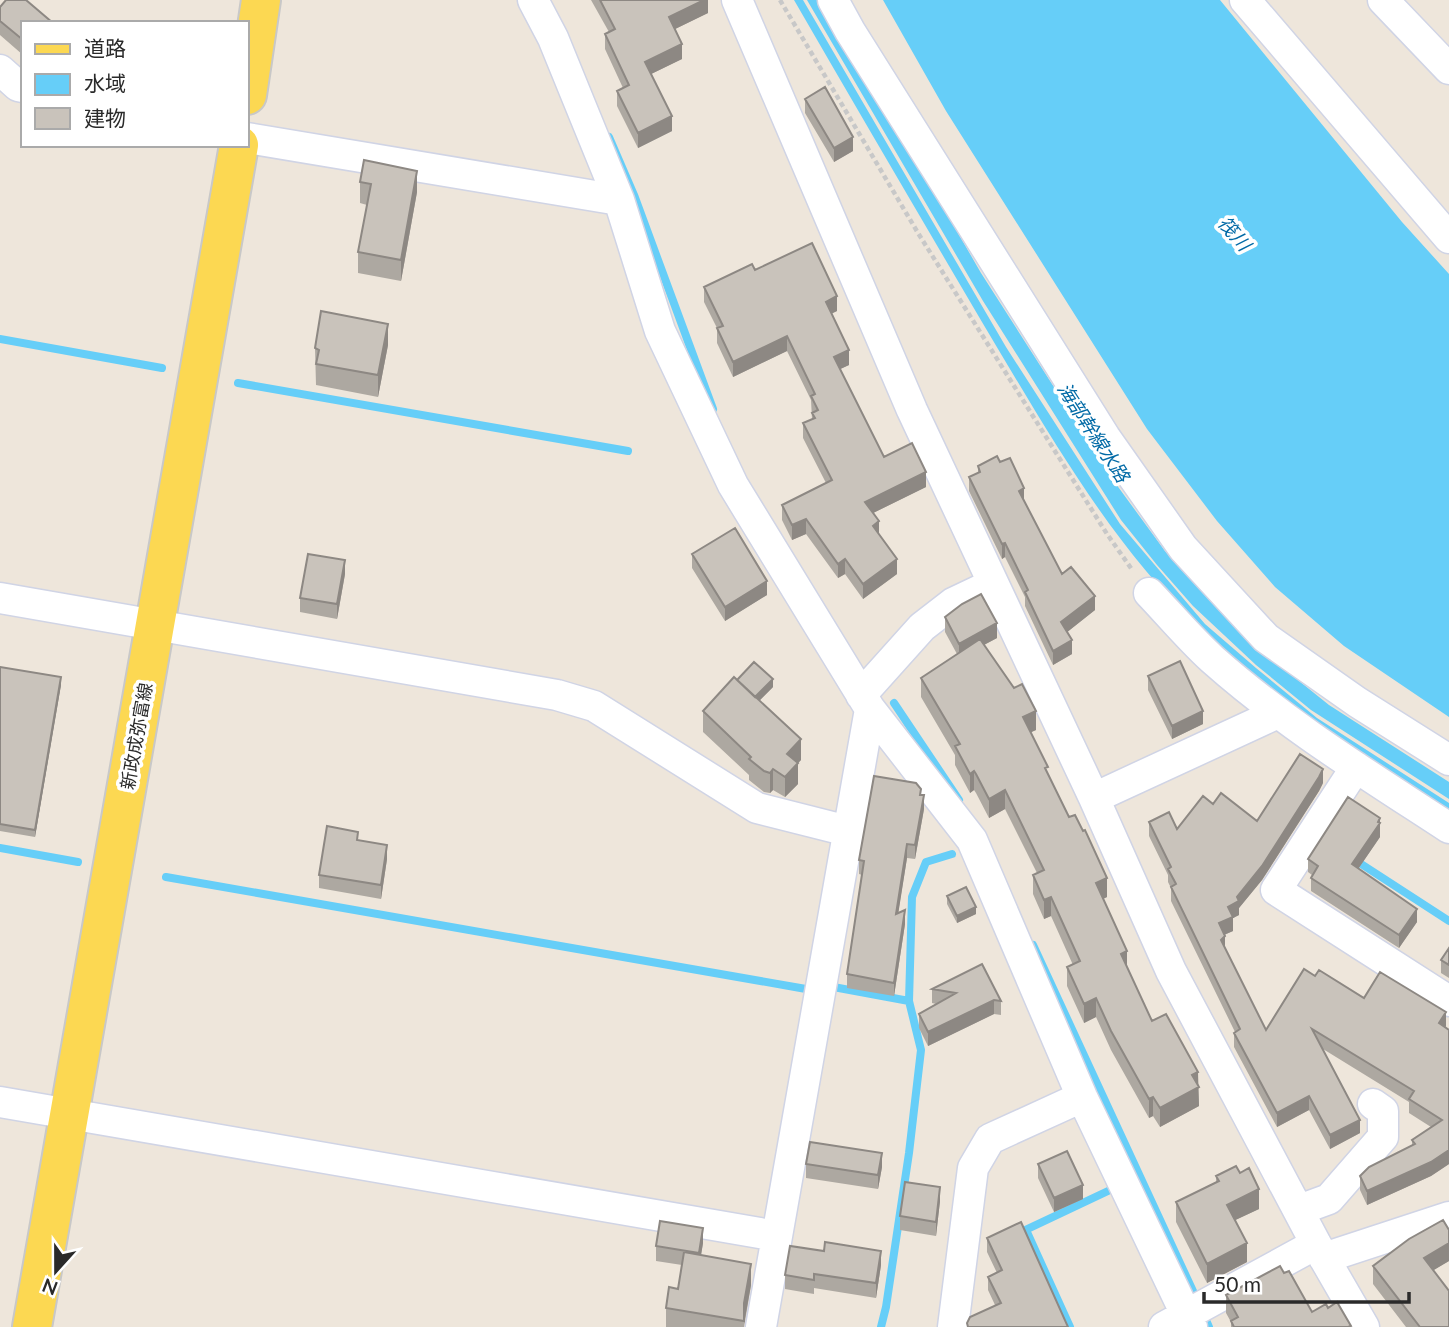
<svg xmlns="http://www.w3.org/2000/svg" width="1449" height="1327" font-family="Lato,'Noto Sans JP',sans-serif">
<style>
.water{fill:#66cef8}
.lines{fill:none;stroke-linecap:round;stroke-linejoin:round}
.stream{stroke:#66cef8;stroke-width:8}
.minor-casing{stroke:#d0d4e5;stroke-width:33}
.major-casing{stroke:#c8c8c8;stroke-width:42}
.path{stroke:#c8c8c8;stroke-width:4.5;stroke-dasharray:5 3.5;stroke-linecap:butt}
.minor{stroke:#fff;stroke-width:30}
.major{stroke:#fcd852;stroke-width:38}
.wall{fill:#ada8a1}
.shaded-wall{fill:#8d8883}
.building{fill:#c9c3bb;stroke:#8d8883;stroke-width:2}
.labels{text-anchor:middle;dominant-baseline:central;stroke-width:7;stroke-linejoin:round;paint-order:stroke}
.street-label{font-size:18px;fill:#2a2a2a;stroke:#fff}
.water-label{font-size:19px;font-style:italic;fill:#026aa6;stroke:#fff}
</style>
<rect width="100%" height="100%" fill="#eee6db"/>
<path class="water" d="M794 0H803L1006 347 1120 524 1205 624 1256 668 1317 718 1449 803V811C1363 754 1275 701 1200 629 1109 542 1046 429 982 322 919 215 856 107 794 0Z
M807 0H824L981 273 1116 484 1165 551 1215 606 1283 668 1329 705 1449 782V799L1311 710 1256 665 1193 606 1157 565 1121 520 983 301Z
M883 0H1220L1402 222 1449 274V717L1344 646 1275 587 1217 521 1147 429 946 111Z"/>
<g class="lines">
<path class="stream" d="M609 137 634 195 713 409
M0 339 162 368
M238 383 628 451
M894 703 959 800
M0 848 78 862
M1355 860 1449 921
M166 877 806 989
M1033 945 1198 1302
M828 986 909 1001
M1026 1230 1070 1327
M1017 1234 1108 1191
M1203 1313 1209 1327
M881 1327 886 1307 909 1153 921 1050 909 1001 912 897 926 862 952 854"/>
<g class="minor-casing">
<path id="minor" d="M533 0 553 38 619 200
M737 0 912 410 1094 798 1171 971 1316 1244 1364 1327
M833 0 850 31 1105 437 1183 548 1266 638 1357 702 1449 760
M1245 0 1449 238
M1383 0 1449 69
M0 70 18 86 23 87
M247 138 619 200 660 331 733 485 870 709 972 840 1082 1097 1192 1327
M1149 593C1170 615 1190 639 1212 659 1285 724 1368 775 1449 828
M0 598 557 695 594 706 757 808 848 831
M861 695 922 627 953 603 993 584
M1356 767 1276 890 1449 1001
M1094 798 1278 713
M0 1102 777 1236
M1299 1210 1329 1199 1383 1137V1111L1373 1104
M1324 1258 1449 1217
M761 1327 870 709
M953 1327 973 1168 990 1139 1082 1097
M1164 1327 1316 1244"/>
</g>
<g class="major-casing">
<path id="major" d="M247 95 261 0
M32 1327 239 145"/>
</g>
<path class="path" d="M780 0 918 233 1107 534 1133 571"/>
<use href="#minor" class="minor"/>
<use href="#major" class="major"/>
</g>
<path class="wall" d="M591 0H708V13L675 29 682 59 651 74 672 131 638 148 617 106V91L623 88 605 49V34L609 32Z
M0 7 23 23V55L0 35Z
M805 99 853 151 834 162 805 113Z
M360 182 417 192 401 281 358 273V252L367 205 360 203Z
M755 270 837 311 831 314 849 365 840 369 884 457 926 487 873 513 879 535 897 574 863 599 845 574 838 578 806 534 792 540 782 520V505L826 483 803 438V423L812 419 811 400 787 351 733 377 717 343V328L704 302V287Z
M388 345 378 397 316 385 315 348Z
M1000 462 1024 502 1062 574 1095 610 1067 632 1072 654 1053 665 1025 606V597L1005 557 1002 559 969 491V477L978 473V466Z
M692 554 767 595 725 621 692 568Z
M345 574 337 619 300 612V598Z
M945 617 997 638 984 645 1036 730 1031 732 1048 775 1107 897 1103 899 1127 967 1152 1021 1198 1085 1199 1106 1160 1127 1153 1116 1149 1118 1111 1050 1096 1017 1084 1023 1067 986V967L1073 965 1051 916 1044 919 1033 894V875L1037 873 1005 809 989 818 976 793 974 790 970 793 955 765V755L921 697V678L957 654 945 632Z
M0 667 61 685 35 837 0 831Z
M1148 676 1203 724 1172 739 1148 690Z
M737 680 773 687 759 701 801 760 798 763V784L785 797 773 790 770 793 764 792 749 780V775L703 732V711Z
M1323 783 1319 791 1262 880 1239 908V915L1233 918V931L1224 935 1225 948 1266 1030 1315 976 1364 998 1446 1026 1445 1027 1449 1030V1164L1431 1176 1367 1205 1360 1190V1176L1412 1145V1140L1431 1127 1409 1113V1102L1323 1049 1360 1133 1330 1149 1309 1110 1277 1127 1234 1047V1033L1235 1032 1171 901V888L1168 882V875L1149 836V822L1177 829 1213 804 1257 821Z
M921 795 924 809 915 859 907 858 898 913 905 924 894 996 847 988V974L862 875 859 874V860Z
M1380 818V837L1358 869 1417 922 1399 948 1311 891V878L1312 875 1308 872V859Z
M358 841 387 859 381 899 319 888V875Z
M947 896 976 914 957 923 947 904Z
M1449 948V978L1441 973V960Z
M932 989 1001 1001V1015L994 1014 928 1046 919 1028V1014L936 1004 932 1003Z
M806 1164 882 1167 878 1189 806 1178Z
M1038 1164 1083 1199 1054 1212 1038 1178Z
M1216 1176 1259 1209 1235 1220 1247 1262 1207 1283 1176 1222V1202L1216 1182Z
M940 1201 936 1236 900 1230V1216Z
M987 1238 1068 1327 995 1305 988 1290V1277L997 1273 987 1252Z
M703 1243 701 1255 751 1285 744 1327H666V1308L678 1289 682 1265 656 1261V1246Z
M1449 1261 1433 1270 1449 1327H1406L1373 1284V1266Z
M881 1265 876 1298 814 1288V1294L785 1289V1275Z
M1284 1273 1312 1312 1328 1308 1351 1327H1231V1322L1226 1313V1295Z"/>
<path class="shaded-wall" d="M704 0H708V13L669 32V17Z
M682 44V59L645 77V62Z
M672 116V131L638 148V133Z
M853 137V151L834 162V148Z
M417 171V192L401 281V260Z
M837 296V311L826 316V302Z
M388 324V345L378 397V375Z
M787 336V351L733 377V362Z
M849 350V365L834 372V357Z
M926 472V487L865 517V502Z
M1024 488V502L1019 491Z
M806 519V534L792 540V525Z
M879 521V536L873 526Z
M1005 543V557L1002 559V544Z
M845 559V574L838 578V564Z
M897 559V574L863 599V584Z
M345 560V574L337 619V604Z
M767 581V595L725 621V607Z
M1095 596V610L1061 637V622Z
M997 623V638L959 658V644Z
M1072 640V654L1053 665V651Z
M61 677V685L35 837V830Z
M773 679V687L753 707V700Z
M1036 711V730L1023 736V717Z
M1203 711V724L1172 739V726Z
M801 739V760L798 763V784L785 797V777L787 754Z
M773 769V790L770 793V773Z
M1323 769V783L1319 791 1262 880 1239 908V915L1233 918V931L1219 937V923L1228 907 1237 897Z
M974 771V790L970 793V774Z
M1005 790V809L989 818V799Z
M924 795V809L915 859V845Z
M1380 818V837L1352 878V864Z
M907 844V858L896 928V914Z
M387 845V859L381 899V885Z
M1107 878V897L1096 902V883Z
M1051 897V916L1044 919V900Z
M976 907V914L957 923V916Z
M1417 909V922L1399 948V935Z
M905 910V924L894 996V983Z
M1225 936V950L1221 940Z
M1127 951V970L1121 954Z
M1096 998V1017L1084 1023V1004Z
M994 1000V1014L928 1046V1032Z
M1446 1012V1026L1439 1037V1023Z
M1198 1072 1199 1106 1160 1127V1108L1192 1075Z
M1309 1096V1110L1277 1127V1113Z
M1153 1097V1116L1149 1118V1099Z
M1360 1120V1133L1330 1149V1135Z
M1449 1150V1164L1431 1176 1367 1205V1191Z
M882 1153V1167L878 1189V1175Z
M1083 1185V1199L1054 1212V1198Z
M940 1187V1201L936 1236V1222Z
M1259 1189V1209L1227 1224V1205Z
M703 1228V1243L699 1267V1253Z
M1247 1243V1262L1207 1283V1264Z
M1449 1243V1261L1424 1276V1258Z
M881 1251V1265L876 1298V1283Z
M751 1264V1285L744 1324V1303Z"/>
<path class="building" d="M6 0H26L53 23H23V40L0 21V7Z
M600 0H704L669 17 682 44 645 62 672 116 638 133 617 91 629 85 605 34 615 29Z
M825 87 853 137 834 148 805 99Z
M364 160 417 171 401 260 358 252 371 184 360 182Z
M812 243 837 296 826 302 849 350 834 357 884 457 912 443 926 472 865 502 879 521 873 526 897 559 863 584 845 559 838 564 806 519 792 525 782 505 832 480 803 423 815 418 812 413 818 410 811 396 815 394 787 336 733 362 717 328 723 326 704 287 752 264 755 270Z
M321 311 388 324 378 375 316 364 319 350 315 348Z
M997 456 1000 462 1010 458 1024 488 1019 491 1062 574 1071 567 1095 596 1061 622 1072 640 1053 651 1025 592 1028 590 1005 543 1002 544 969 477 980 472 978 466Z
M735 528 767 581 725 607 692 554Z
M308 554 345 560 337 604 300 598Z
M981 594 997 623 959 644 945 617 962 604Z
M980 639 1014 688 1022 684 1036 711 1023 717 1048 767 1045 768 1069 817 1075 815 1083 831 1085 830 1107 878 1096 883 1127 951 1121 954 1152 1021 1166 1014 1198 1072 1192 1075 1199 1087 1160 1108 1153 1097 1149 1099 1111 1031 1096 998 1084 1004 1067 967 1080 961 1051 897 1044 900 1033 875 1044 870 1005 790 989 799 976 774 974 771 970 774 955 746 960 744 921 678Z
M1180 661 1203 711 1172 726 1148 676Z
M754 662 773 679 755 697 737 680Z
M0 667 61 677 35 830 0 824Z
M734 677 801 739 787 754 798 763 785 777 773 769 770 773 764 771 749 759 751 757 703 711Z
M1300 754 1323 769 1319 777 1262 866 1237 897 1239 901 1228 907 1233 917 1219 923 1225 936 1221 940 1266 1030 1304 969 1315 976 1319 970 1364 998 1380 972 1446 1012 1439 1023 1449 1030V1150L1431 1162 1367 1191 1360 1176 1369 1167 1415 1144 1412 1140 1442 1120 1409 1099 1414 1091 1312 1029 1360 1120 1330 1135 1309 1096 1277 1113 1234 1033 1240 1029 1171 887 1176 884 1168 869 1171 867 1149 822 1169 812 1177 829 1203 796 1213 804 1221 793 1257 821Z
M874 776 916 783 921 789 920 795H924L915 845 907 844 896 914 905 910 894 983 847 974 864 861 859 860Z
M1348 797 1380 818 1378 822 1380 823 1352 864 1417 909 1399 935 1311 878 1318 866 1308 859Z
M327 826 358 832 357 840 387 845 381 885 319 875Z
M966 887 976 907 957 916 947 896Z
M1449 948V965L1441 960Z
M982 964 1001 1001 994 1000 928 1032 919 1014 956 993 932 989Z
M810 1142 882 1153 878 1175 806 1164Z
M1067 1151 1083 1185 1054 1198 1038 1164Z
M1236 1166 1240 1173 1249 1168 1259 1189 1227 1205 1247 1243 1207 1264 1176 1202 1219 1181 1216 1176Z
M905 1182 940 1187 936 1222 900 1216Z
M1443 1220 1449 1230V1243L1424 1258 1449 1291V1327H1420L1373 1266 1409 1239Z
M660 1221 703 1228 699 1253 656 1246Z
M1021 1222 1068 1327H968L967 1323 970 1317 1001 1303 988 1277 1002 1270 987 1238Z
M825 1242 881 1251 876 1283 814 1274V1280L785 1275 790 1246 824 1251Z
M684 1252 751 1264 744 1303V1321L666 1308 669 1287 678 1289Z
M1280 1266 1284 1273 1289 1271 1312 1312 1326 1304 1328 1308 1337 1302 1351 1326 1348 1327H1234L1231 1321 1238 1317 1226 1295Z"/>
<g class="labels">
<g class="street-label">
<text transform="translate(136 736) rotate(-80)">新政成弥富線</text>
</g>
<g class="water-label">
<text transform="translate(1235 233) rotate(49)">筏川</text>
<text transform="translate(1094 432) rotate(57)">海部幹線水路</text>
</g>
</g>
<rect x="21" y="21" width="228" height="126" fill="#ffffff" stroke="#aaaaaa" stroke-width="2"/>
<rect x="35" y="44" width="35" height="10" fill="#fcd852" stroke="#aaaaaa" stroke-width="2"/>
<text x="84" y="56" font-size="21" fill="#2a2a2a">道路</text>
<rect x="35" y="74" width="35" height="21" fill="#66cef8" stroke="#aaaaaa" stroke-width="2"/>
<text x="84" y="91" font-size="21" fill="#2a2a2a">水域</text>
<rect x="35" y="108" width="35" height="21" fill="#c9c3bb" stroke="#aaaaaa" stroke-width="2"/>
<text x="84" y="126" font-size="21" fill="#2a2a2a">建物</text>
<g transform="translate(56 1271) rotate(201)" stroke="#ffffff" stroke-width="5" paint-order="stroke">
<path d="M0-5L12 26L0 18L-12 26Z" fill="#2a2a2a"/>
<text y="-10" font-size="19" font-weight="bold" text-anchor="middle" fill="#2a2a2a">N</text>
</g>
<path d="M1204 1292v10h205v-10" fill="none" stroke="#2a2a2a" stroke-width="3.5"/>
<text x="1214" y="1292" font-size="21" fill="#2a2a2a" stroke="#ffffff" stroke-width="5" paint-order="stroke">50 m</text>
</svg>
